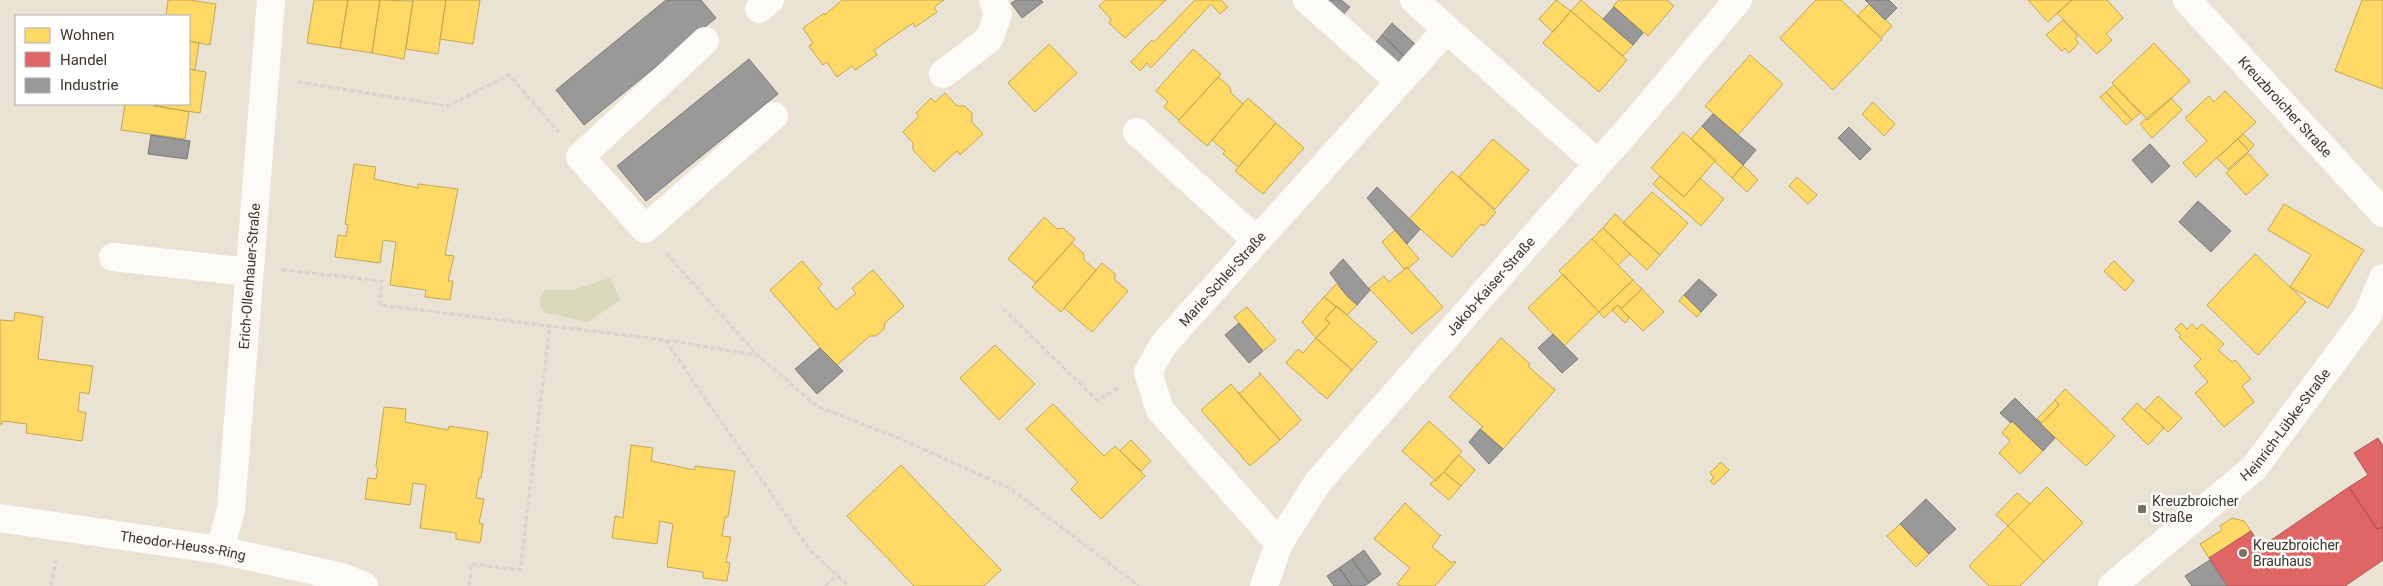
<svg xmlns="http://www.w3.org/2000/svg" width="2383" height="586" font-family="Roboto,sans-serif">
<style>
.green{fill:#d7d9b9}
.homes{fill:#ffd966;stroke:#c4a854}
.shops{fill:#e06666;stroke:#ae5754}
.industry{fill:#999;stroke:#7d7b78}
.lines{fill:none;stroke-linecap:round;stroke-linejoin:round}
.path{stroke:#d9d6d1;stroke-width:3;stroke-dasharray:5 2.5;stroke-linecap:butt}
.minor{stroke:#fcfbf8;stroke-width:28}
.poi-dot{fill:#787265;stroke:#fff;stroke-width:2}
.labels{text-anchor:middle;dominant-baseline:central;stroke-width:5;stroke-linejoin:round;paint-order:stroke}
.street-label{font-size:14px;fill:#3b352a;stroke:#fff}
.poi-label{font-size:14px;fill:#3b352a;stroke:#fff;text-anchor:start}
</style>
<rect width="100%" height="100%" fill="#eae2d3"/>
<path class="green" d="M610 278 620 300 588 322 543 312C538 302 539 297 546 289L573 290Z"/>
<path class="homes" d="M168 0H189L216 4 210 45 189 41V16H166Z
M314 0H348L340 48 307 43Z
M348 0H380L372 53 340 48Z
M380 0 413 1 404 59 372 53Z
M446 0H480L473 44 440 39Z
M446 0 438 54 406 49 413 0Z
M842 0H944L934 7 937 12 915 27 913 23 874 50 877 55 855 70 852 66 837 77 827 62 823 65 809 46 813 43 803 28 824 13 825 15Z
M1106 0H1166L1125 38 1109 23 1111 19 1099 6Z
M1195 0H1221L1228 7 1220 14 1211 4 1151 68 1147 63 1140 71 1131 62 1152 40 1154 42Z
M1556 0 1571 11 1553 32 1539 19Z
M1581 0 1633 45 1623 56 1571 11Z
M1619 0H1667L1674 6 1648 36 1613 6Z
M1816 0H1841L1882 39 1833 90 1780 38Z
M2028 0H2072L2048 22Z
M2072 0H2107L2123 18 2106 34 2112 40 2097 54 2057 13Z
M2362 0H2383V89L2335 71Z
M1869 4 1892 26 1881 38 1857 16Z
M1571 11 1627 60 1599 92 1543 43Z
M2063 20 2078 36 2075 39 2079 43 2069 53 2065 48 2062 51 2046 35Z
M189 41 199 43 195 70 189 69Z
M2154 43 2190 81 2148 120 2112 83Z
M1049 44 1077 73 1035 112 1008 83Z
M1193 49 1221 74 1179 120 1164 107 1168 102 1156 91Z
M1750 55 1783 84 1738 135 1705 106Z
M189 69 206 72 200 113 153 106V104H189Z
M1218 77 1230 87 1231 93 1243 104 1207 146 1178 121Z
M2114 85 2140 113 2132 120 2106 92Z
M2225 91 2256 122 2196 177 2183 163 2207 141 2185 118 2209 96 2214 102Z
M2106 92 2132 120 2126 125 2100 97Z
M945 93 957 106H965L972 113V122L983 134 960 155 957 151 934 172 913 150V143L903 132 919 116 916 113 931 98 935 102Z
M1248 98 1276 123 1238 167 1223 154 1225 151 1212 140Z
M2171 98 2182 110 2152 138 2140 124Z
M1873 102 1895 124 1884 136 1862 114Z
M125 104H149L189 112 185 139 121 130Z
M1276 123 1304 148 1263 194 1235 171Z
M1702 126 1743 165 1732 178 1691 139Z
M1683 132 1716 160 1684 197 1651 168Z
M2243 134 2254 145 2249 151 2238 139Z
M1493 139 1529 170 1495 209 1459 177Z
M2238 139 2249 151 2228 169 2217 158Z
M2248 153 2268 175 2246 195 2226 173Z
M354 164 376 167 374 179 418 188V184L458 189 445 255 454 256 448 281H453L450 300 425 297 426 290 390 285 396 242 383 240 380 263 335 257 338 235 346 236 348 225 345 224Z
M1743 165 1758 180 1747 192 1732 178Z
M1452 171 1496 212 1484 226 1481 224 1452 257 1409 219Z
M1660 176 1684 197 1700 178 1724 199 1701 226 1653 184Z
M1797 177 1817 195 1808 204 1789 186Z
M1652 192 1688 223 1660 255 1623 223Z
M2284 204 2364 250 2328 308 2290 287 2311 255 2268 230Z
M1615 214 1660 255 1647 270 1603 228Z
M1044 217 1057 229 1063 228 1075 239 1036 283 1008 259Z
M1603 228 1630 254 1618 265 1592 239Z
M1395 230 1419 259 1408 268 1404 269 1382 242Z
M1592 239 1633 280 1599 312 1559 271Z
M1072 243 1084 254V260L1096 270 1061 312 1032 287Z
M2255 254 2306 302 2258 355 2207 305Z
M802 261 822 284 818 288 836 310 856 293 852 288 873 270 904 306 885 323 884 329 876 336H870L836 366 770 290Z
M2114 261 2134 281 2125 291 2104 271Z
M1102 263 1115 274V280L1128 291 1092 332 1064 308Z
M1407 267 1443 307 1412 334 1369 288 1384 276 1389 282Z
M1563 274 1599 312 1564 346 1528 308Z
M1633 280 1642 289 1621 309 1618 305 1604 318 1599 312Z
M1336 284 1357 305 1347 315 1324 297Z
M1642 289 1664 312 1643 331 1621 309Z
M1684 295 1701 312 1697 317 1679 301Z
M1324 297 1336 307 1325 319 1330 323 1316 338 1302 322Z
M1618 305 1629 318 1625 323 1612 310Z
M1337 306 1377 342 1352 370 1316 338 1330 323 1325 319Z
M1247 307 1276 340 1263 351 1234 317Z
M15 312 43 317 38 359 93 366 89 394 80 392 78 411 86 413 82 441 26 433 27 424 3 421 2 424H0V320L14 321Z
M2181 323 2187 329 2192 324 2197 329 2202 324 2224 344 2218 350 2232 362 2235 360 2251 379 2242 386 2254 402 2224 427 2195 393 2208 382 2194 366 2201 359 2179 337 2181 335 2175 329Z
M1316 338 1352 370 1327 399 1286 363 1298 349 1303 353Z
M1501 338 1530 364 1528 366 1555 390 1503 449 1480 429 1483 427 1449 397Z
M995 345 1035 384 999 420 960 378Z
M1259 372 1301 420 1280 440 1237 392 1240 393 1260 375Z
M1231 384 1280 440 1250 466 1201 410Z
M2065 389 2115 436 2086 466 2036 420 2042 423 2059 405 2055 400Z
M2158 396 2182 418 2168 432 2145 410Z
M2055 400 2059 405 2042 423 2037 419Z
M2137 403 2164 428 2148 445 2122 419Z
M1053 404 1104 456 1115 446 1145 476 1101 519 1071 489 1078 482 1026 429Z
M384 407 406 409 405 422 448 430 449 426 488 432 481 478H479L476 498 484 499 479 523 483 524 480 543 456 539V533L420 528 426 485 413 483 410 505 365 499 368 478 376 479 378 468 376 467Z
M1429 421 1462 451 1436 481 1402 451Z
M2012 421 2043 451 2020 474 1999 453 2010 441 2002 433Z
M1131 440 1151 461 1141 471 1120 451Z
M631 445 653 448 651 461 695 470V466L735 471 728 517H725L722 536 731 537 726 562 730 563 727 581 703 578V572L667 567 673 524 660 521 657 544 612 538 615 516 623 518Z
M1459 455 1475 470 1461 486 1444 472Z
M1721 462 1729 470 1714 485 1710 481 1714 478 1710 473Z
M901 465 1001 570 984 586H914L847 516Z
M1444 472 1461 486 1449 500 1430 484Z
M2047 487 2083 523 2044 562 2008 526Z
M2017 493 2030 504 2008 526 1996 515Z
M1405 503 1439 535H1441L1432 547 1452 563 1454 561 1456 562 1435 586H1401L1397 584 1410 568 1374 539Z
M2232 518 2244 521 2251 531 2209 558 2200 544 2222 530 2220 526Z
M1900 524 1929 554 1916 567 1887 536Z
M2008 526 2044 562 2020 586H1989L1969 566Z"/>
<path class="shops" d="M2378 438 2383 446V527L2377 529 2349 487 2368 475 2354 453Z
M2349 487 2377 529 2383 527V560L2345 586H2227L2209 558 2251 531 2261 547Z"/>
<path class="industry" d="M666 0H701L716 18 584 125 556 90Z
M1016 0H1041L1043 2 1022 18 1011 3Z
M1317 0H1341L1350 7 1339 19Z
M1865 0H1889L1897 8 1885 20Z
M1614 7 1643 33 1633 45 1603 19Z
M1392 23 1416 45 1405 57 1382 35Z
M1382 35 1405 57 1395 68 1371 48Z
M749 59 778 94 646 201 617 166Z
M1713 114 1756 150 1743 165 1702 126Z
M1849 127 1871 149 1860 160 1838 138Z
M151 135 190 141 187 159 148 154Z
M2150 144 2170 166 2152 183 2132 160Z
M1377 187 1420 229 1407 244 1367 198Z
M2198 201 2231 231 2211 252 2179 222Z
M1343 259 1370 290 1357 305 1347 296 1330 273Z
M1699 279 1717 295 1701 312 1684 295Z
M1239 323 1263 351 1249 363 1225 335Z
M1553 334 1578 359 1562 373 1538 348Z
M820 348 843 371 817 394 795 369Z
M2015 398 2055 438 2043 451 2012 421 2011 423 2000 413Z
M1480 429 1503 449 1489 464 1469 442Z
M1926 499 1956 529 1929 554 1900 524Z
M1364 550 1381 574 1369 583 1352 559Z
M1352 559 1369 583 1364 586H1352L1339 568Z
M2210 560 2227 586H2192L2185 576Z
M1339 568 1352 586H1334L1327 576Z"/>
<g class="lines">
<path class="path" d="M298 82 448 106 509 75 559 132
M666 253 757 355 817 406 908 442 1011 489 1139 586
M282 270 382 281 380 305 665 340 810 550 848 586
M1003 309 1097 400 1120 387
M666 340 756 355
M51 586 56 558
M469 586 472 564 520 570 550 325
M825 586 837 576"/>
<g class="minor">
<path d="M1307 0 1399 81"/>
<path d="M1414 0 1597 163"/>
<path id="s1" d="M2187 0 2383 213"/>
<path d="M759 9 770 0"/>
<path d="M705 41 580 157 645 229 774 116"/>
<path d="M943 74 989 39 998 14 993 0"/>
<path d="M1137 132 1256 240"/>
<path d="M113 257 249 272"/>
<path id="s2" d="M0 518 220 550 342 577 364 586"/>
<path id="s3" d="M1279 543 1160 410 1148 372 1163 345 1447 29"/>
<path id="s4" d="M220 550 231 509 271 0"/>
<path id="s5" d="M1264 586 1279 543 1318 482 1640 116 1738 0"/>
<path id="s6" d="M2112 586 2254 468 2367 316 2383 278"/>
</g>
</g>
<g class="poi-dot">
<rect x="2137" y="504" width="10" height="10" rx="2.5"/>
<circle cx="2243" cy="553" r="5"/>
</g>
<g class="labels">
<g class="street-label">
<text stroke="none"><textPath href="#s1" startOffset="145">Kreuzbroicher Straße</textPath></text>
<text stroke="none"><textPath href="#s4" startOffset="276">Erich-Ollenhauer-Straße</textPath></text>
<text stroke="none"><textPath href="#s3" startOffset="338">Marie-Schlei-Straße</textPath></text>
<text stroke="none"><textPath href="#s5" startOffset="379">Jakob-Kaiser-Straße</textPath></text>
<text stroke="none"><textPath href="#s6" startOffset="238">Heinrich-Lübke-Straße</textPath></text>
<text stroke="none"><textPath href="#s2" startOffset="185">Theodor-Heuss-Ring</textPath></text>
</g>
<g class="poi-label">
<text x="2152" y="501">Kreuzbroicher<tspan x="2152" dy="16">Straße</tspan></text>
<text x="2253" y="545">Kreuzbroicher<tspan x="2253" dy="16">Brauhaus</tspan></text>
</g>
</g>
<rect x="15" y="15" width="175" height="90" fill="#ffffff" stroke="#b1aeaa"/>
<rect x="25" y="28" width="25" height="15" fill="#ffd966" stroke="#b1aeaa"/>
<text x="60" y="40" font-size="15" fill="#3b352a">Wohnen</text>
<rect x="25" y="52" width="25" height="15" fill="#e06666" stroke="#b1aeaa"/>
<text x="60" y="65" font-size="15" fill="#3b352a">Handel</text>
<rect x="25" y="78" width="25" height="15" fill="#999999" stroke="#b1aeaa"/>
<text x="60" y="90" font-size="15" fill="#3b352a">Industrie</text>
</svg>
